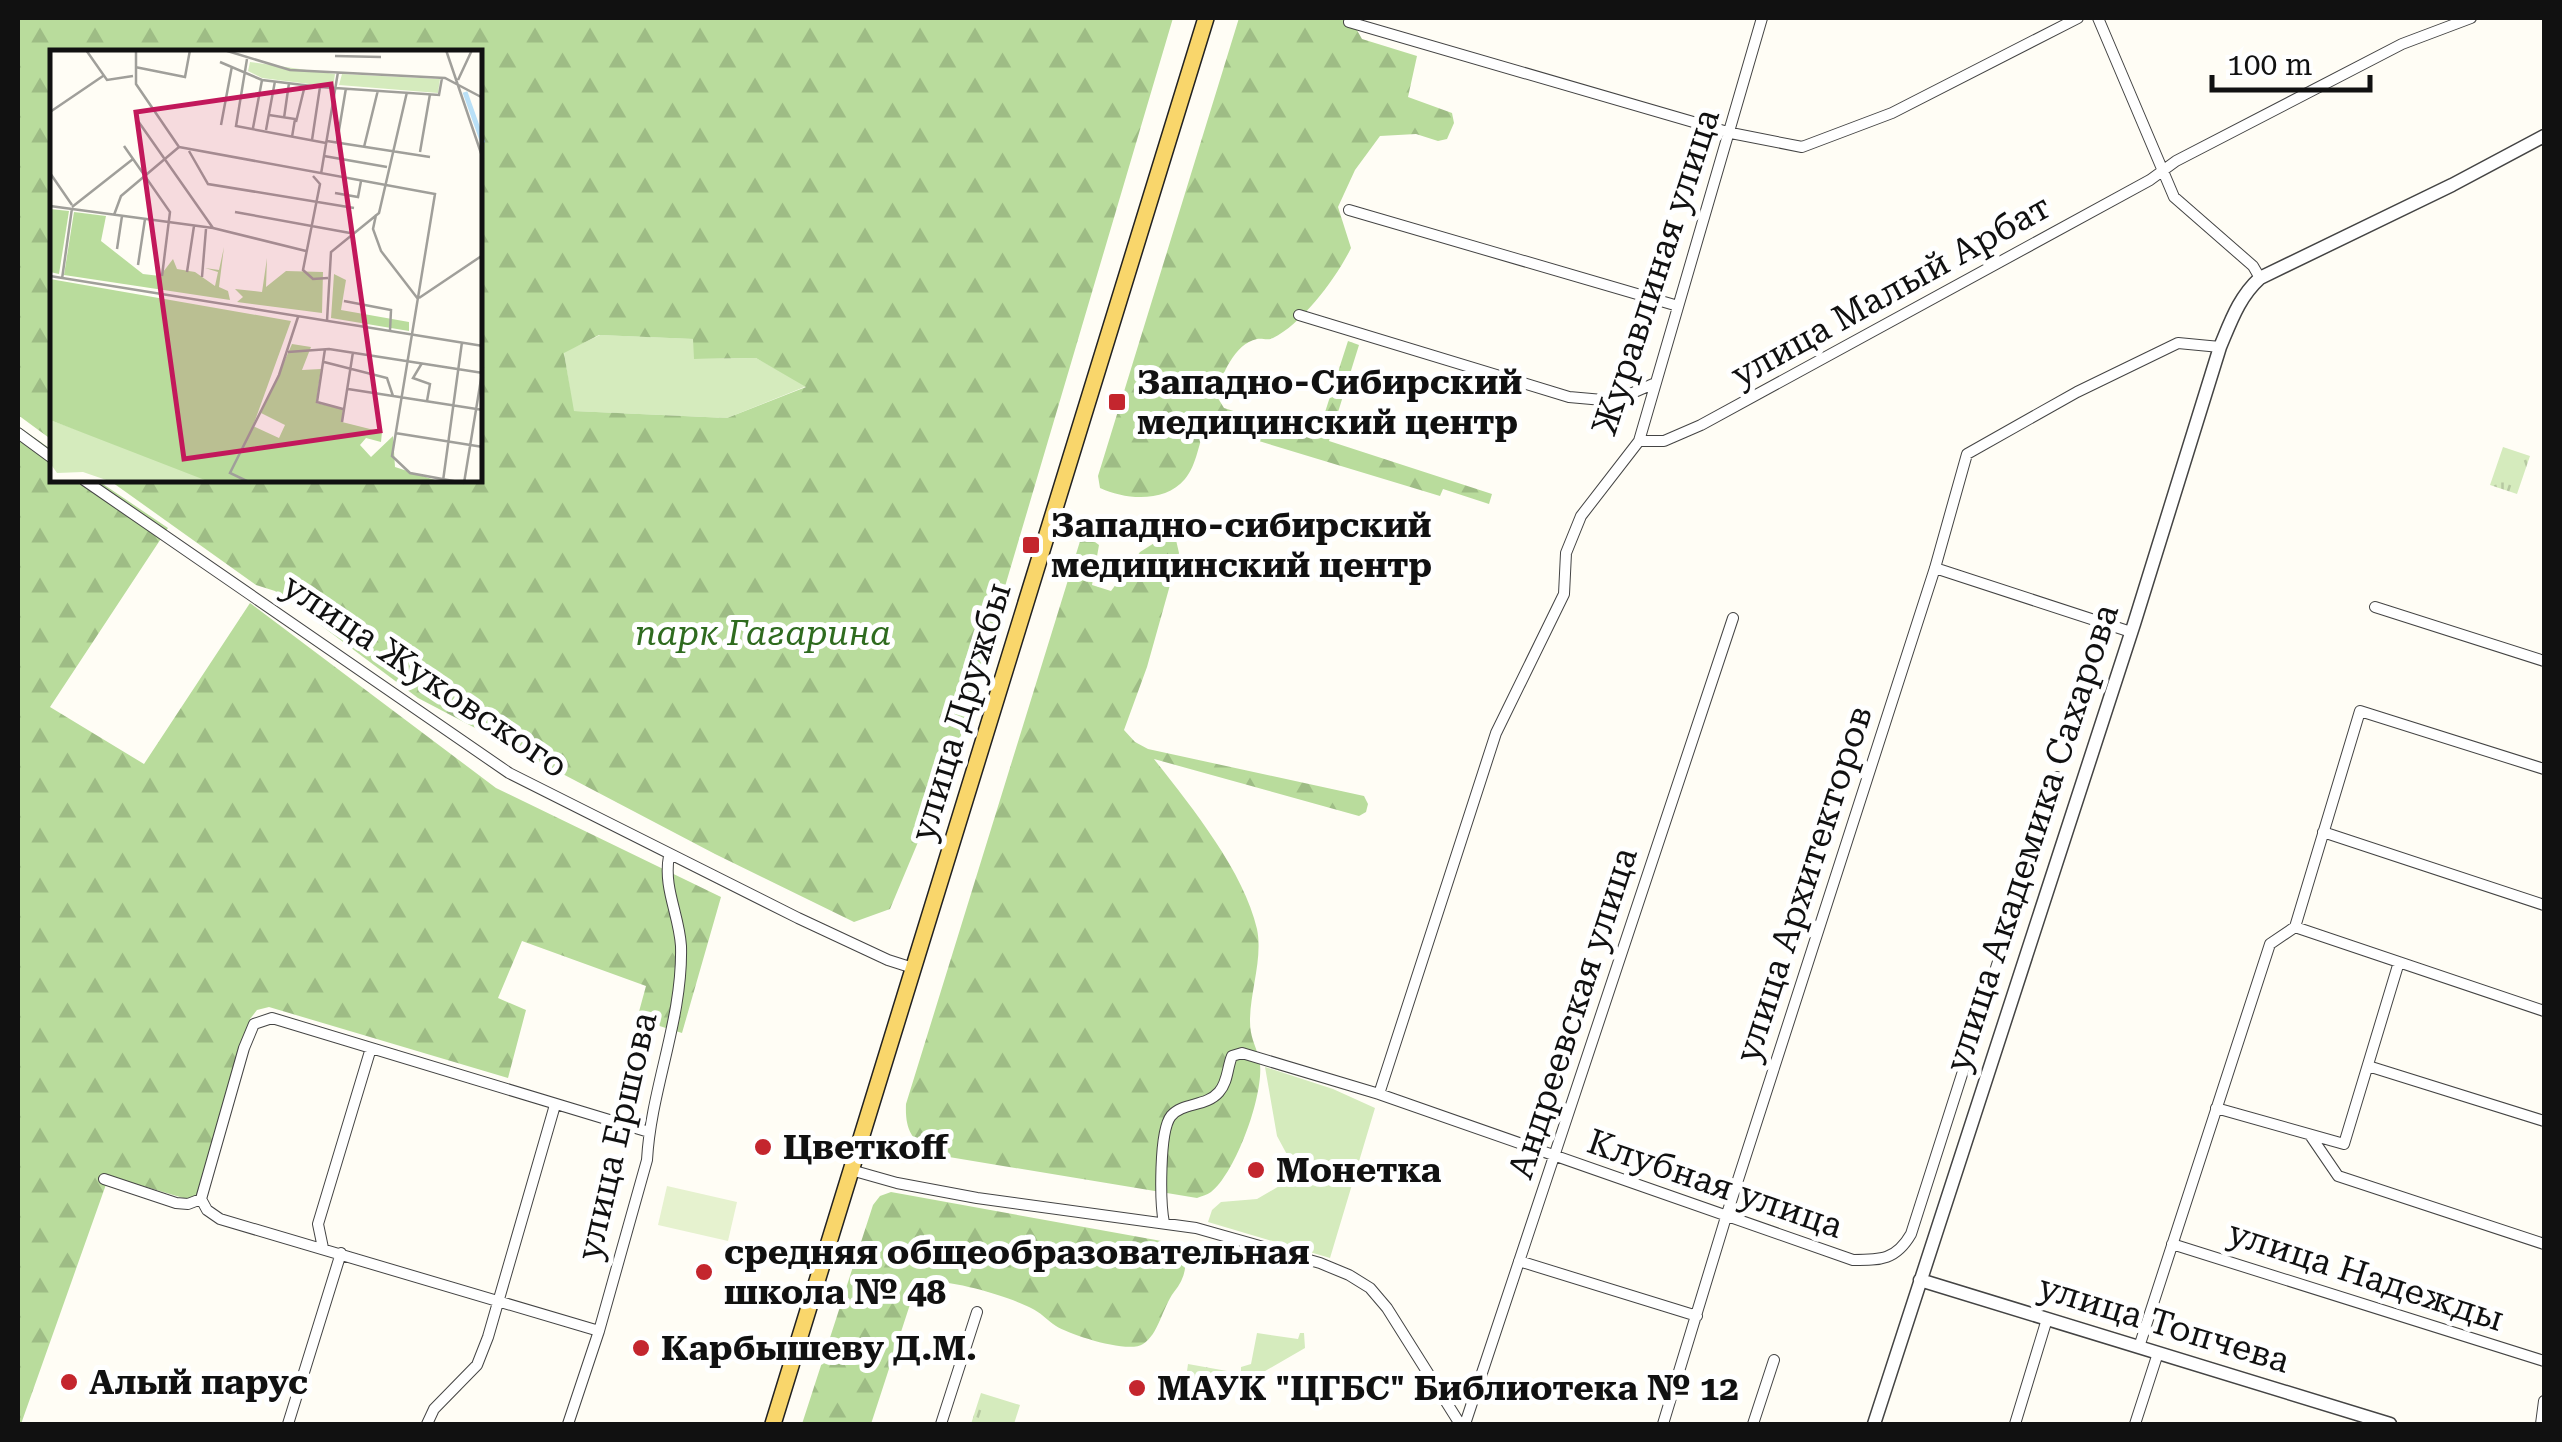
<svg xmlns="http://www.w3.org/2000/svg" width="2562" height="1442" font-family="'Roboto Serif',serif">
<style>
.grass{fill:#d5ebbd}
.forest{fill:url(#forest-firs);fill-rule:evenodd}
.park{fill:url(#park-tufts)}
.pitch{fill:#e6f2cf}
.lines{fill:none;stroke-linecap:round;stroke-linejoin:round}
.minor-casing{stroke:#444;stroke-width:12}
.tertiary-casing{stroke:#444;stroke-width:15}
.primary-casing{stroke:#222;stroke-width:18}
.minor{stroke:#fff;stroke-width:10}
.tertiary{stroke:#fff;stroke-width:12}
.primary{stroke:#f9d66b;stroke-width:15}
.poi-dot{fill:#c4262e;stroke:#fff;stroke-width:4}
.labels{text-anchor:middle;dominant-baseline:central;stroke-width:10;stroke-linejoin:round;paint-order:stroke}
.street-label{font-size:35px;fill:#111;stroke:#fff}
.poi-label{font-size:35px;font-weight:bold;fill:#111;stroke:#fff;text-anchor:start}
.park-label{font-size:35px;font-style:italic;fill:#2f6b1f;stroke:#fff}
.inset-river{fill:none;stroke:#b9e0f7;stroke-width:5}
.inset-road{fill:none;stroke:#a09f9a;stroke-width:2.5}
.view{fill:#c2185b;fill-opacity:0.15;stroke:#c2185b;stroke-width:5}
.inset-edge{fill:none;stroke:#111;stroke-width:5}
</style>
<defs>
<pattern id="forest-firs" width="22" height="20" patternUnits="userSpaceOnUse" patternTransform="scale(2.5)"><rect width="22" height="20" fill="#b9dc9c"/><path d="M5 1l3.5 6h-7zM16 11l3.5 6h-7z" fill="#9ebc85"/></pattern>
<pattern id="park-tufts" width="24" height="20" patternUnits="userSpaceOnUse" patternTransform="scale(2.5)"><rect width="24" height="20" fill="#d5ebbd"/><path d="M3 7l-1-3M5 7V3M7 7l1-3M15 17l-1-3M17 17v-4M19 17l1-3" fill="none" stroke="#b6c8a1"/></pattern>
</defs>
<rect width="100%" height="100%" fill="#fffdf5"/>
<path class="grass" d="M600 335 694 339V359L756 358 807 386 727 418 573 411 564 352Z
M1265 1067 1333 1089 1375 1108 1330 1258 1208 1222 1212 1210 1221 1202 1257 1199 1298 1175 1277 1136Z
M1257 1333 1298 1339 1300 1333H1304L1305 1348 1241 1385V1367L1251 1364Z"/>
<path class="forest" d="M18 18H1173L957 749 890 909 854 922 715 854 418 698 275 591 256 585 109 480H480V52H52V440L18 415ZM599 335 693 339 694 359 756 358 806 387 727 418 574 411 564 353Z
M1239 18H1350L1362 39 1417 56 1408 97 1452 113 1454 123 1447 139 1438 141 1416 134 1380 136 1355 170 1338 207 1351 248C1337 277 1302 324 1273 338 1266 341 1264 338 1257 339 1234 344 1222 375 1216 395L1224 408 1317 437 1348 341 1359 345 1329 441 1492 494 1489 504 1443 489 1440 496 1206 425C1199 441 1197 465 1185 479 1165 503 1126 500 1100 488L1098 476Z
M18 426 52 450V480H97L168 528 50 707 144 764 250 603 496 788 721 897 682 1033 637 1019 646 986 522 941 498 998 526 1010 508 1078 269 1007 257 1010 250 1019 199 1197 190 1200 109 1176 21 1424H18Z
M1167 535 1176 540 1179 553 1147 667 1124 730 1135 742 1148 749 1364 796 1368 804 1366 812 1359 816 1154 759C1190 805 1244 871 1257 929 1263 959 1250 991 1250 1021 1250 1037 1255 1044 1259 1058 1267 1088 1236 1173 1211 1192 1207 1195 1201 1196 1197 1198L931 1154C911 1139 905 1129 906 1104L1081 538 1091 539 1099 545 1092 585 1111 591 1140 552Z
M891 1192 1178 1244C1190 1261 1186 1277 1174 1292 1162 1308 1159 1334 1143 1344 1129 1354 1070 1335 1056 1326 1047 1320 1040 1312 1031 1308 1010 1297 942 1276 920 1283L915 1289 871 1424H802L873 1205 880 1196Z"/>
<path class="park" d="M2503 447 2530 456 2517 494 2490 485Z
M1188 1364 1227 1371 1224 1387 1205 1391 1190 1389 1186 1378Z
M981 1393 1020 1405 1014 1424H971Z"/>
<path class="pitch" d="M667 1186 737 1202 728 1241 658 1225Z"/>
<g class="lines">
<g class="minor-casing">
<path id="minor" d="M2098 18 2174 197 2253 266 2260 278
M1349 22 1731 133 1802 147 1892 113 2078 18
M1349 210 1678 306
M1299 315 1569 397 1614 401 1653 384
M18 433 52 458
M1639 441H1664L1701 425 2150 180 2176 161 2402 44 2471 18
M84 480 509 773 798 918 888 960 913 968
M1935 568 2131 632
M2375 607 2544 661
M2323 832 2544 905
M2295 927 2544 1011
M2368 1066 2544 1121
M1379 1094 1496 733 1564 594 1566 553 1581 516 1639 441 1762 18
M2216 1108 2344 1144 2399 962
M2310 1135 2338 1176 2544 1244
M851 1170 897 1183 977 1198 1196 1228 1320 1263 1349 1275 1370 1288 1387 1308 1460 1424
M104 1179 176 1203 188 1204 201 1199 207 1210 220 1219 599 1331
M201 1199 244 1048 254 1024 272 1018 649 1132
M1164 1223C1160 1203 1159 1131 1171 1116 1183 1102 1206 1107 1219 1092 1228 1082 1227 1068 1232 1056L1242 1053 1379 1094 1853 1260C1881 1260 1896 1260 1911 1234L2057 777
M2172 1244 2544 1361
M323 1248 318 1224 371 1048
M1519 1261 1697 1316
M2139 1347 2270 944 2295 927 2360 711 2544 769
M288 1424 341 1253
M427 1424 434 1409 477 1365 488 1337 555 1105
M568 1424 599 1331 647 1160C651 1088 683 1019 681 946 679 914 663 888 669 856
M941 1424 977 1312
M1465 1424 1733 618
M1663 1424 1726 1217 1935 568 1967 454 2077 392 2178 343 2220 347
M1753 1424 1774 1360
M2015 1424 2047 1319
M2135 1424 2158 1353
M2541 1424 2544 1401"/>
</g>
<g class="tertiary-casing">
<path id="tertiary" d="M1920 1280 2390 1424
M1874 1424 2134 624 2220 347C2231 321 2239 297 2260 278L2452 185 2544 136"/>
</g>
<g class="primary-casing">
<path id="primary" d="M773 1424 1206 18"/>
</g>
<use href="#minor" class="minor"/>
<use href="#tertiary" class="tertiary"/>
<use href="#primary" class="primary"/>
</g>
<g class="poi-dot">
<rect x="1107" y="392" width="20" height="20" rx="5"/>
<rect x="1021" y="535" width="20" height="20" rx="5"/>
<circle cx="763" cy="1147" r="10"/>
<circle cx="1256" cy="1170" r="10"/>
<circle cx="704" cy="1272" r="10"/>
<circle cx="641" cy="1348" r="10"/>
<circle cx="69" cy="1382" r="10"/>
<circle cx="1137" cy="1388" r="10"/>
</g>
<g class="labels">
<g class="street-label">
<text transform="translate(1656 272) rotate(-72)">Журавлиная улица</text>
<text transform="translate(1891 291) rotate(-29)">улица Малый Арбат</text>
<text transform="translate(425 676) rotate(34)">улица Жуковского</text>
<text transform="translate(961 712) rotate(-73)">улица Дружбы</text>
<text transform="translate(2032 838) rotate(-72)">улица Академика Сахарова</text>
<text transform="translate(1804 884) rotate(-72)">улица Архитекторов</text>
<text transform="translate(1573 1013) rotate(-72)">Андреевская улица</text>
<text transform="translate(617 1136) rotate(-77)">улица Ершова</text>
<text transform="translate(1715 1184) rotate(19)">Клубная улица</text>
<text transform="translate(2366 1276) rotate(18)">улица Надежды</text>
<text transform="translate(2164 1324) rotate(17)">улица Топчева</text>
</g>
<g class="poi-label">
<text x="1137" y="382">Западно-Сибирский<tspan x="1137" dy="40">медицинский центр</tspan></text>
<text x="1051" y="525">Западно-сибирский<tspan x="1051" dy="40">медицинский центр</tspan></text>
<text x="783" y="1147">Цветкоff</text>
<text x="1276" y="1170">Монетка</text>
<text x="724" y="1252">средняя общеобразовательная<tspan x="724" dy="40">школа № 48</tspan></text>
<text x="661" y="1348">Карбышеву Д.М.</text>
<text x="89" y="1382">Алый парус</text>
<text x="1157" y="1388">МАУК "ЦГБС" Библиотека № 12</text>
</g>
<g class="park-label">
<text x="763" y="633">парк Гагарина</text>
</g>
</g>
<g transform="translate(50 50)">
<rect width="432" height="432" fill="#fffdf5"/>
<path d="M200 12 285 24 283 37 212 28 198 21ZM292 24 390 29 388 43 289 35ZM0 370 150 425 160 432H62L33 422 7 423 0 413Z" fill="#d5ebbd"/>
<path d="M0 159 19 161 9 224 0 222ZM24 162 56 166 51 191 93 224 110 226 123 209 127 219 145 222 165 236 168 222 155 218 169 220 174 197 169 237 178 241 180 250 14 225ZM217 208 216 237 236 221 273 222 272 263 187 252 193 247 185 239 212 242ZM284 224 296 230 291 260 359 272V281L281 268ZM0 229 241 271 203 376 229 388 235 375 211 363 242 294 261 297 252 320 271 319 266 353 293 359 292 372 332 382 331 392 316 388 310 395 321 407 343 386 345 417 391 432H160L0 370Z" fill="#b9dc9c"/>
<path class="inset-river" d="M415 42 433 93"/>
<path class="inset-road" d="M36 0 57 30 83 26M86 0V34L129 97M174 0 240 20 395 28 433 48M396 0 433 109M285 6 331 7M197 9 186 76 276 93M170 12 212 30 270 37 389 45 392 28M85 17 135 27 140 0M408 30 422 0M0 62 53 26M219 65 245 69 242 87M234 68 239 33M88 71 163 178M246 72 255 35M171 75 182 16M203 78 212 30M216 80 225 31M262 90 270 37M277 91 380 107M287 92 296 38M74 96 120 162 112 226M129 97 385 144 342 406 360 423 414 433M314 97 328 40M139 101 158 134 304 158M370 102 380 44M274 106 337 117M0 123 22 155M271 124 288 22M263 126 270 134 253 220 263 229 278 228M285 143 308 147 311 131M0 156 163 178 256 201M22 157 83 109M185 162 300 183M64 165 71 146 129 97M326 165 323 179 331 201 368 249M67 199 72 166M88 215 95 169M137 222 144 176M0 226 433 296M152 227 156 179M12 229 22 158M369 248 433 205M294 251 341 260 340 281M277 271 281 202 329 163 357 42M275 299 267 352 293 359M238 302 279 299 433 323M274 312 337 328 343 346M372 313 363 328 380 334 377 351M298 339 433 360M292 372 303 302M345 383 433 397M393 431 412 292M201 433 180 423 229 325 248 267M414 433 433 317"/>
<path class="view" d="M281 34 330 381 134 409 86 62Z"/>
<rect width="432" height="432" class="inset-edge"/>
</g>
<rect width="2562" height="1442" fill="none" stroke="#111111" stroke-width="40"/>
<path d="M2212 75v15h158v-15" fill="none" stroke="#111111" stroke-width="5"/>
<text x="2227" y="75" font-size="30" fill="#111111" stroke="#ffffff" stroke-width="8" paint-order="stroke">100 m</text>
</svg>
